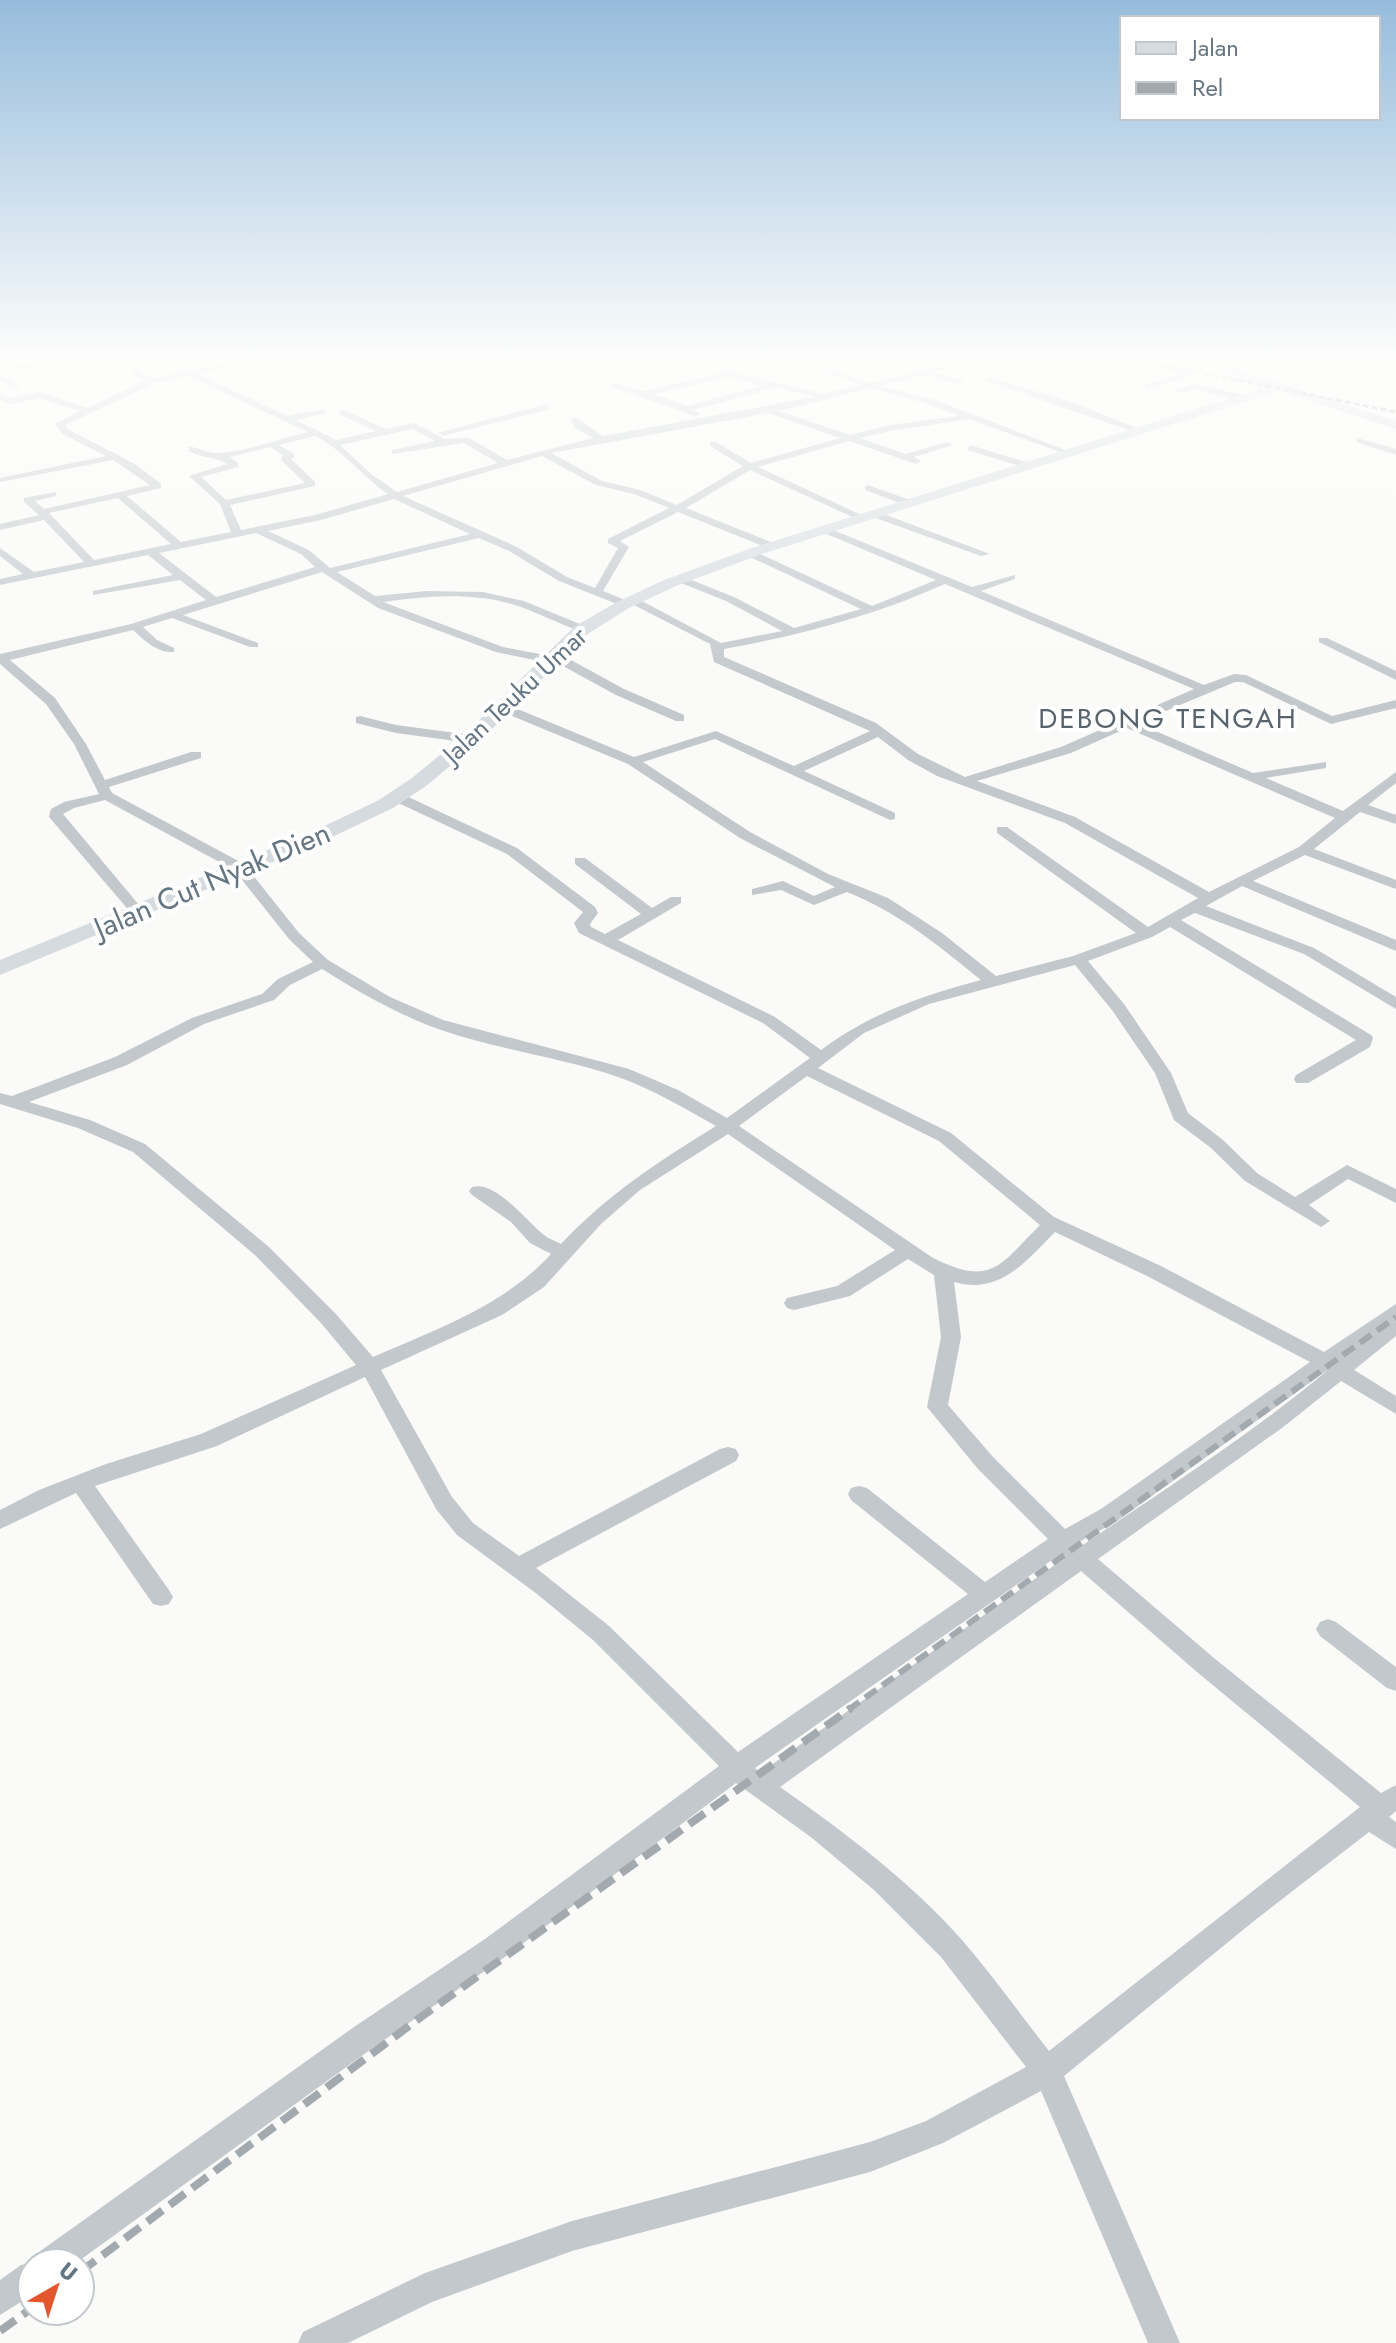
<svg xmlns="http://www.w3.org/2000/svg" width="1396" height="2343" font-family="Jost,sans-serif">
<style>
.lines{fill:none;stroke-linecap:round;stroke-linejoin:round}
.minor{fill:#c3c8cc;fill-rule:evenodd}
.secondary{fill:#d6dbdf;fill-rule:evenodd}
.rail-far2{stroke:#a2aab0;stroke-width:3;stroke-dasharray:6 3;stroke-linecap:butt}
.rail-far1{stroke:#a2aab0;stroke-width:6;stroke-dasharray:14 7;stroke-linecap:butt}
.rail{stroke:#a2aab0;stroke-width:8;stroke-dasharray:19 9;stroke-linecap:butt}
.labels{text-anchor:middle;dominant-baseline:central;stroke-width:8;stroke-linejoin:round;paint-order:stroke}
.far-street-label{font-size:26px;fill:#657683;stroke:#fff}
.far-quarter-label{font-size:28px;letter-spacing:2px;fill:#57646e;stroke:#fff}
.street-label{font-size:30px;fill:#657683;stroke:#fff}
</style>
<rect width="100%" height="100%" fill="#fafaf8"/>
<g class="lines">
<path class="minor" d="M0 361 23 364 63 361 23 370 0 364Z
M123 361 139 364 142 373 153 378 237 361H252L198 374 288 416 325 409V413L296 420 336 440 376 431 339 414 342 409 386 429 414 423 445 439 469 438 507 460 593 438 575 428 571 420 575 417 603 436 814 397 778 387 694 410 700 414 696 417C666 405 639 396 610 387L613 382 643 391 729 371 824 394 862 385 794 361H806L871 383 961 361H974L934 372 962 381V385L924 375 880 386 935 400 1068 451V455L969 419 890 431 860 438 905 454 948 442 953 445 914 457 921 461 916 464 849 441 758 467 870 519 861 521 750 470 686 508 776 544V548H768L678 512 620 541 629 547 603 591 628 601 638 599 721 643 782 631 726 601 676 581V577H684L734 597 794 628 861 609 746 555V551H754L872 606 936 580 822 532 821 530 826 527 972 587 1015 575V579L981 591 1204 685 1234 674 1246 675 1332 716 1396 700V708L1331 724 1243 682H1235L1137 723 1253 773 1326 762V768L1266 778 1343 811 1396 772V783L1368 805 1396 815V824L1360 812 1314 849 1396 880V889L1305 855 1253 881 1396 940V951L1242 886 1206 906 1314 948 1396 997V1009L1304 954 1195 913 1181 920 1371 1035 1373 1038 1370 1047 1308 1083H1296L1294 1079 1296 1075 1356 1040 1170 927 1152 937 1088 961 1124 1004 1171 1073 1188 1113 1223 1140 1257 1173 1295 1197 1347 1165 1396 1189V1203L1348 1179 1309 1205 1330 1221 1321 1227 1245 1181 1211 1148 1174 1120 1155 1073 1112 1010 1075 965 929 1004 864 1033 818 1068 951 1133 1054 1217 1161 1266 1324 1352 1396 1304V1336L1354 1370 1396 1396V1414L1341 1381 1282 1428 1098 1559 1214 1658 1381 1793 1396 1785V1811L1389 1817 1396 1822V1849L1369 1832 1254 1921 1064 2076 1180 2343H1148L1041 2091 943 2143 870 2172 572 2251 432 2302 348 2343H298L303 2332 425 2273 572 2221 870 2142 926 2121 1026 2067 941 1957 874 1890 812 1838 736 1783 505 1957 374 2047 76 2263H32V2295L0 2315V2280L21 2265 35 2262 39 2252 354 2027 485 1939 719 1766 593 1640 537 1594 457 1535 436 1509 365 1377 217 1446 95 1486 169 1590 173 1597 169 1604 161 1606 153 1604 76 1493 0 1529V1510L39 1490 106 1464 201 1434 356 1365 321 1323 255 1255 133 1152 78 1128 0 1104V1093L12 1096 115 1057 192 1018 262 994 278 979 313 962 289 939 234 870 105 800 74 808 63 814 144 911 142 914H132L49 817 51 809 64 802 99 794 74 744 46 704 0 664V654L131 624 206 600 180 580 93 595V591L173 575 148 555 0 585V579L23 574 0 556V548L34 572 84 562 44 520 0 530V524L39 515 24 502V498L56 492V496L35 501 44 509 150 485 113 460 0 482V478L106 456 63 434 55 424 80 411 39 398 12 404 0 400V394L12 398 39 392 88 408 145 381 135 376 132 367ZM188 376 308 432C279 439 248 451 219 453 207 454 200 447 189 447V451C202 459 215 456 227 464L189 476 220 504 231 532 181 542 127 496 161 488V484L135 464 69 430 65 425 155 383ZM729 377 761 386 687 406 653 394ZM870 388 929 404 959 416 890 425 850 435 779 411ZM768 413 840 438 751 463 716 442H710V446L743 466 677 505 640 490 602 481 551 453ZM413 429 435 441 392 450V454L464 443 498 463 397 492 371 474 340 445ZM315 436C342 449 363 477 388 494L315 515 241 530 230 505 315 486V482L291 459 294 458V454L279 445ZM270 447 283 455 281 460 305 483 226 500 201 477 238 467V463L230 457ZM542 456 596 485 634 494 669 508 608 539V543L618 548 595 588 567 577 517 547 403 496ZM118 498 171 544 94 560 49 513ZM394 499 470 534 330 568 309 550 268 531 321 520ZM256 533 301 554 315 567 216 597 159 553ZM479 538 509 551 559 581 622 606 632 604 710 644 714 662 870 731 794 766 716 731 634 757 508 705H500V711L628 764 740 838 835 887 814 896 783 881 752 889V895L781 890 814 905 847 892C898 912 939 946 981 980 921 996 871 1013 821 1050L775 1017 618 940 681 903V897H671L652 908 585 858H575V864L641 914 605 934 591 927 590 924 598 913 595 907 517 848 402 794H392V800L507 854 583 912 574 923 579 933 763 1023 810 1058 727 1118 678 1090 629 1069 443 1020 390 997 328 960 299 933 244 864 112 793 109 787 201 758V752H191L105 780 86 744 55 698 10 660 133 630C145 641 157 653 174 652V648L157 640 143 627 172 618 250 647H258V643L183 615 322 572 378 608 496 652 563 666 616 695 676 721H684V715L624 689 571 660 503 647 383 602C426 596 472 592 515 605 537 612 557 623 579 631H587V627L524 601 483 592 427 591 375 596 337 572ZM945 584 1194 689 1061 747 965 777 918 754 876 723 724 657V649C801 635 873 616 945 584ZM1127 728 1335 818 1299 847 1209 892 1075 817 977 781 1071 753ZM878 737 908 760 937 776 1065 823 1198 898 1148 927 1007 827H997V833L1136 933 1073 956 996 976 942 933 888 898 828 874 750 832 643 762 715 739 890 820 895 819V813L804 771ZM322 969C357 991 392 1011 430 1026 491 1049 557 1056 618 1077 652 1089 684 1108 716 1126 658 1162 608 1194 561 1244 556 1241 549 1239 544 1235 527 1222 496 1180 472 1187L469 1191 472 1195 511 1222 530 1243 551 1254C504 1306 436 1329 373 1357L335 1313 269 1247 145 1144 90 1120 29 1102 127 1065 204 1024 274 1000 290 985ZM807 1076 939 1141 1040 1225C999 1266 992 1287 933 1258L739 1126ZM728 1134 895 1250 837 1286 787 1298 784 1303 787 1308 794 1310 850 1296 908 1259 934 1275 941 1337 927 1407 978 1469 1048 1539 985 1582 867 1488 859 1486 851 1488 848 1494 851 1500 968 1594 738 1752 609 1626 536 1568 736 1461 739 1455 736 1449 728 1447 720 1449 519 1556 473 1523 452 1497 381 1370 502 1315 544 1287 601 1224 640 1190ZM1055 1232 1147 1276 1310 1362 1101 1509 1065 1529 993 1457 948 1405 961 1337 954 1282C1000 1295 1025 1262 1055 1232ZM1329 1369C1252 1434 1166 1488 1083 1545L1079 1542 1117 1521ZM1062 1553 1066 1557 760 1773 755 1768ZM1081 1571 1197 1672 1360 1807 1049 2051C1020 2014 993 1976 962 1940 910 1881 844 1832 780 1787Z
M433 361H444L457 367 453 370Z
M1014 361H1024L1031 365 1027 368Z
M1083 361H1095L1085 365 1081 363Z
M1128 361H1142L1194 374 1147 390 1144 385 1180 374Z
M0 374 18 383 19 385 15 388 0 380Z
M987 377 1069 401 1142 430 1134 432 987 381Z
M1195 384 1244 395 1245 397 1241 400 1195 390 1177 393 1173 390Z
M547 404 550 409 443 436 438 433Z
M1357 438 1396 449V455L1357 442Z
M970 445 1029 463 1031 465 1026 468 967 450Z
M868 485 913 501 914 503 905 505 865 490V486Z
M873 513H881L990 554 981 556 873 517Z
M1319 638H1327L1396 671V680L1319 642Z
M360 716 396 725 471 735 477 739 471 743 396 733 356 723V717Z
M1328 1619 1336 1622 1396 1667V1691L1387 1688 1320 1636 1316 1629 1320 1622Z"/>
<path class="secondary" d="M1194 361H1212L1396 421V429L1278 391 762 554 676 586 629 608 586 635 478 743 426 786 393 808 328 839 0 975V960L314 831 379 800 412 778 464 735 574 627 617 602 664 580 752 548 1266 387Z"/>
<path class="rail-far2" d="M1142 361 1396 412"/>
<path class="rail-far1" d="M848 1710 1396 1317"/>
<path class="rail" d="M80 2272 421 2017 851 1708
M0 2331 32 2308"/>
</g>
<linearGradient id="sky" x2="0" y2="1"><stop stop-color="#96bcdc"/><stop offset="0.52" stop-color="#fdfdfc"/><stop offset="1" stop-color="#fdfdfc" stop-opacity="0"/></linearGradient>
<rect width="1396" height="689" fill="url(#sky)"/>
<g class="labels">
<g class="far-street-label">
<text transform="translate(515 695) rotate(-43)">Jalan Teuku Umar</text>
</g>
<g class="far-quarter-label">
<text x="1168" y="718">DEBONG TENGAH</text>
</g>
<g class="street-label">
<text transform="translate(212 880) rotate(-23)">Jalan Cut Nyak Dien</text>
</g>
</g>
<rect x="1120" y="16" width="260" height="104" fill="#ffffff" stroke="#c1c8cd" stroke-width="2"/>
<rect x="1136" y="42" width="40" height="12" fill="#d6dbdf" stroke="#c1c8cd" stroke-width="2"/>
<text x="1192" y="56" font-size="24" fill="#657683">Jalan</text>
<rect x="1136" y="82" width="40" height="12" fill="#a2aab0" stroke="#c1c8cd" stroke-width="2"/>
<text x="1192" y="96" font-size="24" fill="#657683">Rel</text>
<g transform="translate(56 2287) rotate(39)"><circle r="38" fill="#ffffff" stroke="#c1c8cd" stroke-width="2"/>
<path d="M0-6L14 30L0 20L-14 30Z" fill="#e4572e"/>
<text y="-12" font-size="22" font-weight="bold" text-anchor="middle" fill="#657683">U</text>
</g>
</svg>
